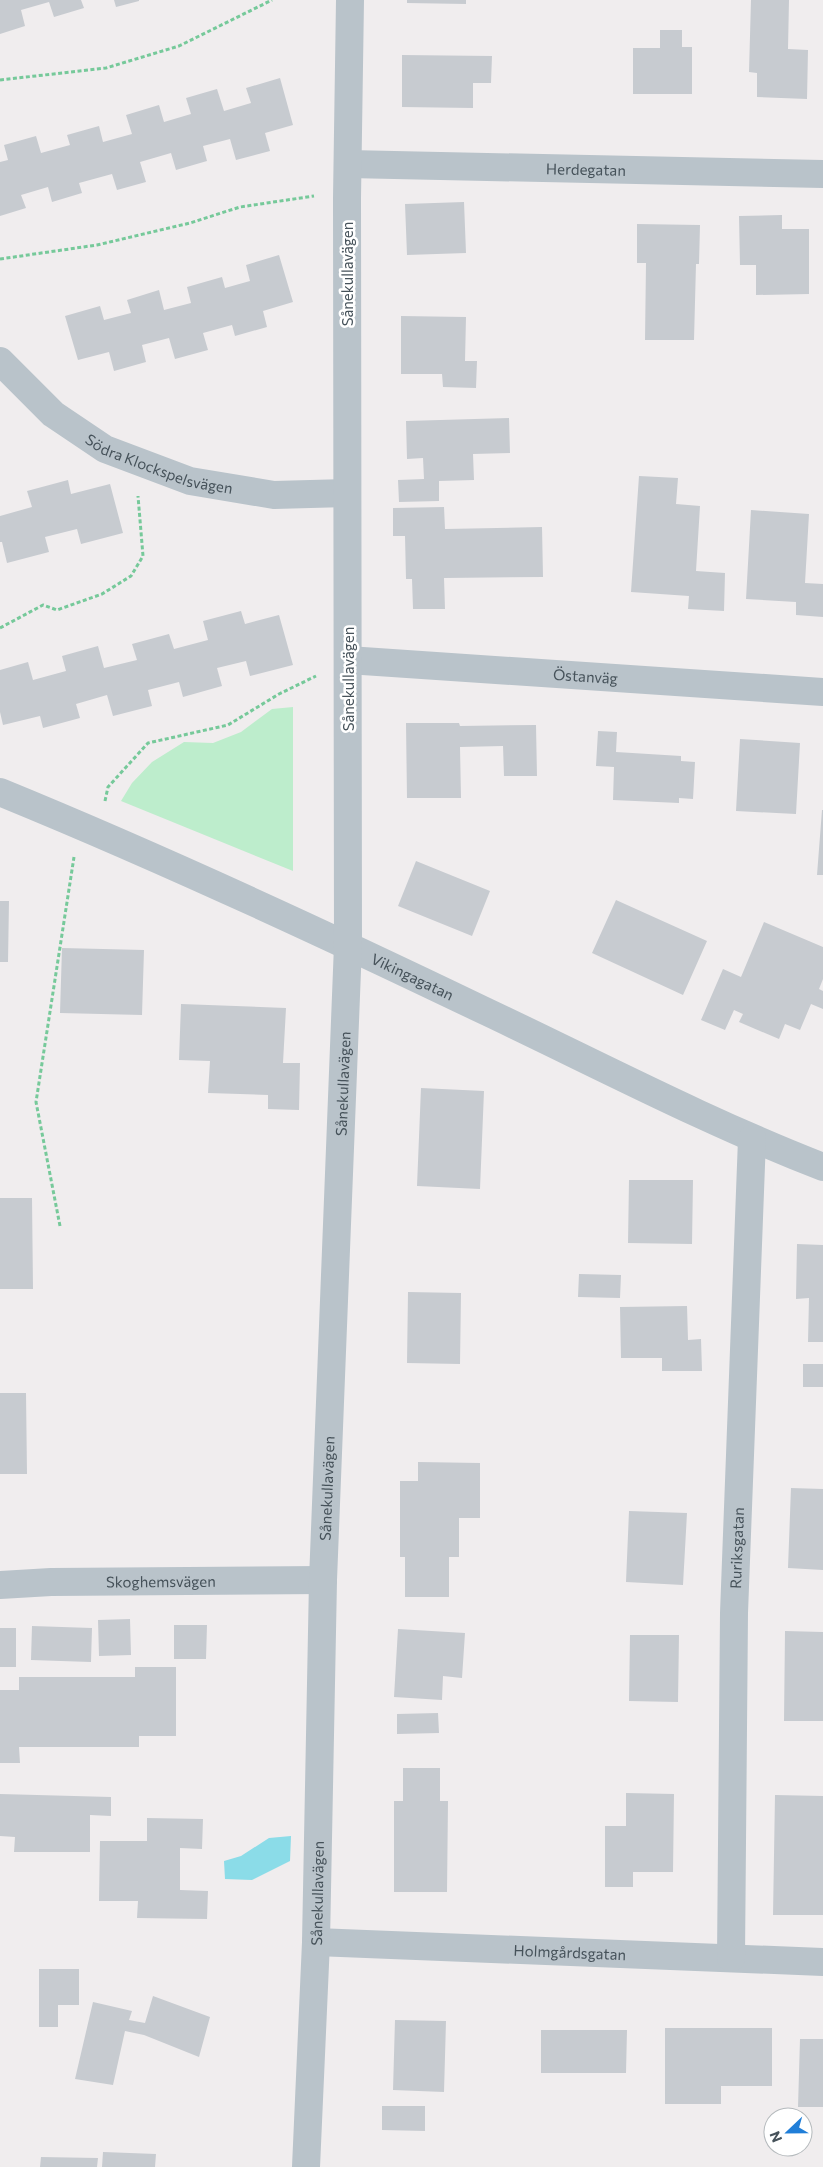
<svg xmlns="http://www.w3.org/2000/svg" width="823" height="2167" font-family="Commissioner,sans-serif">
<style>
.grass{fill:#bdedcc}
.water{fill:#8bdce8}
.building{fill:#c7cbd0}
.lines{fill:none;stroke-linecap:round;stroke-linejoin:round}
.path{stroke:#76c99a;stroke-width:3;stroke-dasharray:4 2.5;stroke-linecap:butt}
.minor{stroke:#b9c3ca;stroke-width:28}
.labels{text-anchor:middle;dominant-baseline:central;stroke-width:5;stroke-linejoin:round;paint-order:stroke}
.street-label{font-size:15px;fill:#46525a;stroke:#fff}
</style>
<rect width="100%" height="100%" fill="#f0edee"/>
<path class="grass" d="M293 707V871L121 801 132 783 152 762 184 742 213 743 241 732 272 709Z"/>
<path class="water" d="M291 1836 290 1861 252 1880 225 1879 224 1861 241 1856 269 1838Z"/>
<path class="building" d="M0 0H81L84 8 54 17 49 2 21 10 25 26 0 34Z
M114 0H139V1L116 7Z
M407 0H466V4L407 3Z
M751 0H789L788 49 808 50 807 99 757 97V73L749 72Z
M660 30H682V47H692V94H633V48H660Z
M402 55 492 56 491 83H473V108L402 107Z
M280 78 293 125 265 133 270 151 236 160 230 139 203 146 207 161 176 170 171 153 140 162 146 182 117 190 112 174 79 183 82 193 52 202 48 187 21 195 26 208 0 216V162L8 160 4 145 36 136 41 153 70 145 67 135 99 126 103 142 132 134 126 115 159 105 164 122 191 114 186 98 217 89 224 111 251 103 246 88Z
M464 202 466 253 407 255 405 204Z
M782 215V229H809V294L756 295V265H740L739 216Z
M637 224 700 225 699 264H696L694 340H645L646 263H637Z
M279 255 293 302 263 311 267 327 235 336 232 325 203 333 208 350 175 359 169 338 142 345 146 362 114 371 109 352 78 360 65 316 100 306 104 320 131 313 127 300 159 290 164 310 191 303 187 287 222 277 225 288 250 281 246 265Z
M401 316 466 317 465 361H477L476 388 443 387 442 374H401Z
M509 418 510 453 473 454 474 480 439 481V501L399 502 398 480 424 479 423 458 407 459 406 421Z
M639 476 678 478 676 504 700 506 696 571 725 573 724 611 688 609 689 596 631 592Z
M68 480 71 494 110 484 123 533 81 544 77 529 45 537 49 552 7 563 2 542H0V516L32 507 27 491Z
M444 507 445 529 542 527 543 577 444 578 445 609H413L412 579H406L405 536H393V508Z
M751 510 809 514 805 583 823 584V617L796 615V602L746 599Z
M241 611 245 624 279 615 293 665 250 676 246 661 217 668 222 686 183 697 179 682 148 690 152 706 113 716 107 695 76 704 80 718 43 728 40 716 3 725 0 712V670L28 662 33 680 66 671 62 656 98 646 104 668 137 660 132 644 169 634 174 649 208 640 203 621Z
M406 723H459L460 726 536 725 537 776H504L503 746 460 747 461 798H407Z
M598 731 617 732 616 752 681 756V761L695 762 693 799 679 798V803L613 800 614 767 596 766Z
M740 739 800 743 796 814 736 811Z
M822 810H823V875H817Z
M416 861 490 891 472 936 398 906Z
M616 900 707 941 683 995 592 953Z
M0 901H9L8 962H0Z
M764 922 823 947V979L819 989 823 991V1009L811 1004 800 1030 785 1024 779 1039 739 1022 743 1014 734 1010 725 1030 701 1020 723 969 741 977Z
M62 948 144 950 142 1015 60 1013Z
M181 1004 286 1008 283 1063H300L299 1110 268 1109V1095L208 1093 210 1061 179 1060Z
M421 1088 484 1091 480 1189 417 1186Z
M629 1180H693L692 1244 628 1243Z
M0 1198H32L33 1289H0Z
M797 1244 823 1245V1342H808L809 1298 796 1299Z
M579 1274 621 1275 620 1298 578 1297Z
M408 1292 461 1293 460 1364 407 1363Z
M687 1306 688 1340 701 1339 702 1371H662V1358H621L620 1307Z
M803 1364H823V1387H803Z
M0 1393H26L27 1474H0Z
M418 1462 480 1463V1518H459V1557H449V1597H405V1557H400V1481H418Z
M791 1488 823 1489V1570L788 1568Z
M629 1511 687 1513 683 1585 626 1582Z
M130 1619 131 1655 99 1656 98 1620Z
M174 1625H207L206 1659H174Z
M32 1626 92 1628 91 1662 31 1660Z
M0 1628H16V1667H0Z
M398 1629 465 1633 462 1678 443 1676 442 1700 394 1697Z
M785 1631 823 1632V1721H784Z
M630 1635H679L678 1702 629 1701Z
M135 1667H176V1736H139V1747H19L20 1763H0V1690H19V1677H135Z
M438 1713 439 1733 397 1734V1714Z
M403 1768H440V1801H448L447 1892H394V1801H403Z
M626 1793 674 1794 673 1872H633V1887H605V1826H626Z
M0 1794 111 1797V1816L90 1815V1852H14L15 1837 0 1836Z
M775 1795 823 1796V1915H773Z
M147 1818 203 1819 202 1849 180 1848V1890L208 1891 207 1919 137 1918 138 1901H99L100 1841H147Z
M39 1969H79V2005H58V2027H39Z
M153 1996 210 2017 199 2057 144 2035 125 2031 113 2085 75 2079 93 2002 132 2011 129 2020 145 2023Z
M395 2020 446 2021 444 2092 393 2090Z
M665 2028H772V2086H721V2104H665Z
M541 2030H627L626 2073H541Z
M800 2039H823V2107H798Z
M382 2106H425V2131L382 2130Z
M103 2152 156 2154 155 2167H102Z
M41 2157 98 2158 97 2167H40Z"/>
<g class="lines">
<path class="path" d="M0 80 106 68 179 46 272 0
M0 259 97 245 190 223 240 207 314 196
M0 628 43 605 57 610 102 594 131 576 143 556 138 496
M105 801 108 787 148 743 228 725 279 694 316 676
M60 1226 36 1102 74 857"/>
<g class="minor">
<path id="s1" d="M348 164 823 174"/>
<path id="s2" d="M0 361 53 414 105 449 190 481 274 495 347 493"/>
<path id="s3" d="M348 660 823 692"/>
<path id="s4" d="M0 792C164 859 325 934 485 1011 597 1064 707 1122 823 1167"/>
<path id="s5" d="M0 1585 51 1582 323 1580"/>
<path id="s6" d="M316 1942 823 1962"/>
<path id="s7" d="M731 1958 734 1613 752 1139"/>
<path id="s8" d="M306 2167 316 1942 323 1580 348 945 347 198 350 0"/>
</g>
</g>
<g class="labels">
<g class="street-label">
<text stroke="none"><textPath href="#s1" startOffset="238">Herdegatan</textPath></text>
<text transform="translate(347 274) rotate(-90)">Sånekullavägen</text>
<text stroke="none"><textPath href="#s2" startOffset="194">Södra Klockspelsvägen</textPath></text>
<text stroke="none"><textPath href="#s3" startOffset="238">Östanväg</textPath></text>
<text transform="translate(348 679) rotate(-90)">Sånekullavägen</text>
<text stroke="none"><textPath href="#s4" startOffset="452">Vikingagatan</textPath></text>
<text stroke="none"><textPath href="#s8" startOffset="1084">Sånekullavägen</textPath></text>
<text stroke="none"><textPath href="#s8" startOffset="679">Sånekullavägen</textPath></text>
<text stroke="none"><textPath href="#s7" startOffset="410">Ruriksgatan</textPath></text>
<text stroke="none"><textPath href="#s5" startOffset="161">Skoghemsvägen</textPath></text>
<text stroke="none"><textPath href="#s8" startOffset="274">Sånekullavägen</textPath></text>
<text stroke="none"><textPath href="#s6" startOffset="254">Holmgårdsgatan</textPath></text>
</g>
</g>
<g transform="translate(788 2132) rotate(248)"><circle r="24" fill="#ffffff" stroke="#b5babd"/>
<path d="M0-4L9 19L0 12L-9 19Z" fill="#207ed8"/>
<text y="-8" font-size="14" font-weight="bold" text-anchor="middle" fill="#46525a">N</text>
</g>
</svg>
